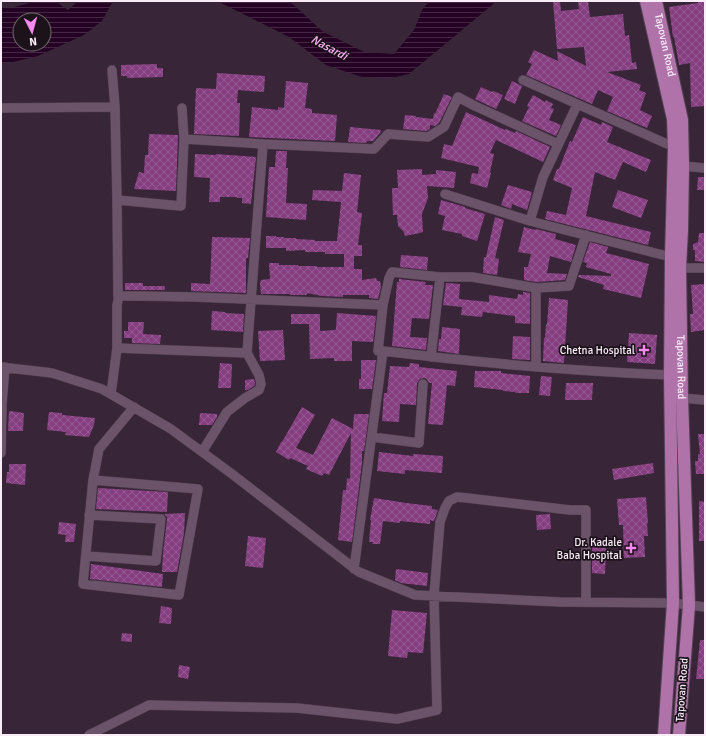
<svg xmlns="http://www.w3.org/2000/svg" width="706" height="736" font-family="Signika,sans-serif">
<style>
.water{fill:url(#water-rules);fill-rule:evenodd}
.building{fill:url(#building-cross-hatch)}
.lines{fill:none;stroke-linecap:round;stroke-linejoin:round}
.minor-casing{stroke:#544353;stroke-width:10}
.major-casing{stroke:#544353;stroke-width:14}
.minor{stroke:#6b5469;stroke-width:9}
.major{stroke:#af73aa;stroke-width:12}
.poi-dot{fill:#f689ee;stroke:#1b121a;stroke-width:1.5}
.labels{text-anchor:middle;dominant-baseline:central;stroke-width:3.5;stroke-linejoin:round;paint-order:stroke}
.street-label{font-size:11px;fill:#faecf8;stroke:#1b121a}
.poi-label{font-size:11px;fill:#faecf8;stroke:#1b121a;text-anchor:end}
.water-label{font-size:12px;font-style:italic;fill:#ffb1f8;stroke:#1b121a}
</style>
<defs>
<pattern id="water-rules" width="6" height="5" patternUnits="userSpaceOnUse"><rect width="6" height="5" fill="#240223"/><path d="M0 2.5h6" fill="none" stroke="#452744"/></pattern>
<pattern id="building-cross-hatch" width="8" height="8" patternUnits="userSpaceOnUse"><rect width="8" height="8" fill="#853f81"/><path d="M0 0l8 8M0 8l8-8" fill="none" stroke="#975b94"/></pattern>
</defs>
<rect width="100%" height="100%" fill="#392538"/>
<path class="water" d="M38 1H55L68 10 78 1H113L102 21 84 35 38 56 9 63 1 62V8L14 7ZM20 20H44V44H20Z
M217 1H287L294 5 322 31 364 52 394 54 414 30 423 8 430 1H497L409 74 391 78 362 77 326 65 289 37Z"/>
<path class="building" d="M553 1H560L561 11 579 9 578 1H588L590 17 623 14 625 36 629 35 632 63 636 62 637 69 607 72 641 85 639 90 646 93 640 110 652 116 647 128 607 111 613 97 598 90 592 104 526 75 532 64 528 62 534 50 558 61 557 51 586 66 584 47 557 49Z
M698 1H705V106L691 107 690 63 679 65 674 37H673L669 7 698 3Z
M157 64V68H163V77L127 78V76H121V65Z
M217 73 265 76 264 92 238 90 237 103H240L239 136 194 134 196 88 216 89Z
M286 81 308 83 305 108 312 109V113L337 115 335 141 249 137 252 107 278 110V107L284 108Z
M512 81 522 86 515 104 504 99Z
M481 87 492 92 493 91 503 95 496 109 475 99Z
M444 94 452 97 439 123 435 126 430 125V129L426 131 403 129 405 115 416 116V117L433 119 434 113 435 114Z
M533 95 545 102 546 100 553 104 551 108 554 109 549 120 561 125 556 136 522 121 529 107 527 106Z
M466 112 505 130 506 129 515 133 516 131 550 147 543 162 496 140 490 153 494 154 490 172 491 173 487 188 470 183 472 173 478 174 479 167 441 158 444 144 452 146Z
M583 117 601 125 602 122 613 127 607 142 651 160 646 172 623 162 615 180 595 172 586 216 651 232 648 245 545 219 547 211 566 215 572 188 553 180 557 169H559L570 141 572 142Z
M350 127 381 130 380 133 373 141H367L366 143 348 142Z
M149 134 178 135 176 191 134 189 139 172 144 173 145 155H148Z
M276 151H287L286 168H288L286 203 307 204 306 220 266 217 269 167H275Z
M195 154 216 155V154L256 157 251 204 242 203V198H237V197H220V202H209L210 178 194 177Z
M422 169V175L436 174V170L456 172 454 188 427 186 428 198 422 214 423 232 420 233 405 236 403 231 398 226 397 215H393L392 188H398L397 170Z
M344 173 361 175 357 212 362 213 358 245H362V256H354V269H362V280L376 278 377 281H380L381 287 378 299 369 298V295H343V297L322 296 307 293V295H290V294H261L260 283 261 280 270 279 269 263H279V265H298V266H317V267H344V254H325V252H305V250L286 251V248H266V236H276V237H284V238H296V239L315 240V241H337L341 202 312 200 313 190 342 191Z
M698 177H705V190H697Z
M508 185 532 192 527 210 512 204 511 209 501 205Z
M618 190 648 200 641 218 612 207Z
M441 200 455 204 465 207V208L485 214 477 241 462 236V234L442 230 445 216 438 214Z
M495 217 504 220 495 258 499 259 497 275 483 273 484 257H486Z
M524 227 535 230 536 229 556 234 555 239 576 245 571 262 550 256 547 273 567 274 565 280 536 282 524 280V267H528L531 254 518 252Z
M699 233H705V262L695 261V250H693V244L698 242Z
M212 237 250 238 248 258H246V293L191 291V283L210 284Z
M590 242 608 247 606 253 649 264 641 298 603 289 604 285 578 277 579 275 611 276V274L586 267 587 263 583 262Z
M401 255 428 257 427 270 400 267Z
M399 279 426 282 425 285H433L429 319 412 318 410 337 427 338 426 350 392 346 397 282H399Z
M125 283H143V286H165V290H125Z
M446 283 460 284 459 299 489 302V295L517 299 518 294 523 295V292L530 293V324L515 323V316L483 312 482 317 461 315 462 307 443 305Z
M705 284V330L691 332 690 314H693L691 285Z
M549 298 568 300 564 363 543 361 544 338H545L546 324 547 325Z
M212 311 225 312V313L244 314 243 332 211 330Z
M337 313 376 316 373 342 352 341V361H334V358L310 359 309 324H291V314H320V331L335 330 336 329Z
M128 322H144L143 334 161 335 160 344 132 343V338H124V331H128Z
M442 327 460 329 459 354 438 351 439 339H441Z
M283 330 285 360 260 361 258 331Z
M629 333 657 335 655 364 627 362Z
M513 336 530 337V360L512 359Z
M361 360H376L372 389H359V379H361Z
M220 363 232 364 231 388H218Z
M410 363 419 364V367L457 371 455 386 447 385 443 425 428 424 432 383H429L427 379 424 378 420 379 417 383 416 405 400 404 399 422 382 421 384 393H387L390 366 409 367Z
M475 371H501V373L530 376 529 393H515L516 392 503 391V390L474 387Z
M541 376 552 377 550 396 539 395Z
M254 379 255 384 254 386 248 390H245V380Z
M566 383H593L592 400H565Z
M302 407 315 415 296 448 313 455 332 418 353 429 354 414H369L364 451H362V463L352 542 338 540 343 490H346L347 478 350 479 351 433 329 475 324 473 322 476 306 469 308 466 290 458 289 460 276 452 281 442H282Z
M9 411 24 413 23 431H8Z
M49 412 62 413V415L95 418 94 425 89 437 65 435 66 432 47 430Z
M200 413 217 414V417L212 425H199Z
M698 434H705V474H696L695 461H698V454H700Z
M379 452 413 456V454L443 456 442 473 405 470V474L377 471Z
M653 463 654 473 614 480 612 469Z
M9 464H26L25 485 6 483 7 472H9Z
M98 488 168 492 167 512 96 509Z
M646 497 648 523 647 524 648 536H644L645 557 624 558 623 525H619L617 499Z
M374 498 406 503 432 506V509L438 510 434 521 430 520V524L400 521V523L383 521 380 544H372L373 542H369L371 520H370Z
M699 501 705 502V541H699Z
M185 513 184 533 177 572H162L163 553 167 520V517L164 514Z
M550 514 551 529 537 530 536 515Z
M59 522 76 524 74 542H65L66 535 58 534Z
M248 536 266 538 263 568 245 566Z
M592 547 606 548 605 574 592 573Z
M91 564 163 574 162 587 90 579Z
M396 569 428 573 427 586 401 583 395 580Z
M161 606 172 608 171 624 159 623Z
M392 610 427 613 423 653 408 652 407 658 388 656Z
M122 633 132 634V642L121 641Z
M700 640H705V679H696Z
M179 665 190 667 188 679 178 677Z"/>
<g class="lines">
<g class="minor-casing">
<path id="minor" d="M112 70 115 107 117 200
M523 80 674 147
M577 105 543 177 530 221 671 257
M1 108 115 107
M184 139 263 144 374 149 388 134 428 137 444 127 458 97 475 106 558 144
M683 166 705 168
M445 194 530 221
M674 268H705
M536 288V367
M118 297 117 200 181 206 184 139 182 108
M383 305 389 278 392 272 440 277H472L536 288 569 286 586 235
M117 348 247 353 263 144
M431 357 440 277
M1 367 52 373 102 389 171 429 232 474 359 572 415 595 560 602 673 603 705 607
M111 394 117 348V305L119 296H139L195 297 383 305 378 351H383
M682 398 705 400
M372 437 419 443 423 384
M202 452 227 412 245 398 259 390 261 384 259 375 247 353
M1 453 2 404 5 367
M93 480 198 489 179 595 83 584 93 480 99 449 134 407
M86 556 156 561 161 519 89 515
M354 569 383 351C478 363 574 371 670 375
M89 735 149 705 297 708 397 719 437 710 434 595 440 522 445 508 449 501 457 497 467 498 570 510H586V602"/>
</g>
<g class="major-casing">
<g id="major">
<path d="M646 1 673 119 674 147 671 257 670 375 673 603 664 735"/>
<path id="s1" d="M656 1 682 120 683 166 682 230 680 268 682 398 689 605 679 735"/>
</g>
</g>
<use href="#minor" class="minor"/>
<use href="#major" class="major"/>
</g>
<g class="poi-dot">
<path d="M642 344h4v4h4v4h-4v4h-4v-4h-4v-4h4z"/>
<path d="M629 542h4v4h4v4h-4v4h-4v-4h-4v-4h4z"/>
</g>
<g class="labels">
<g class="street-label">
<text stroke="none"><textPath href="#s1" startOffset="45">Tapovan Road</textPath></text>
<text stroke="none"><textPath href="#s1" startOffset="369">Tapovan Road</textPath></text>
<text transform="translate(682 690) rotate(-86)">Tapovan Road</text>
</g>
<g class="poi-label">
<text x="635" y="350">Chetna Hospital</text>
<text x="622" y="542">Dr. Kadale<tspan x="622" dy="13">Baba Hospital</tspan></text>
</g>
<g class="water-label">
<text transform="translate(329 48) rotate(28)">Nasardi</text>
</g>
</g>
<rect width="706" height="736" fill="none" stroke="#faecf8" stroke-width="4"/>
<g transform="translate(32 32) rotate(174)"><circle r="19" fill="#1b121a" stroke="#746973"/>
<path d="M0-3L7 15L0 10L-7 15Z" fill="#f689ee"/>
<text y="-6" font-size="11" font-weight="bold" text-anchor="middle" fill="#faecf8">N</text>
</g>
</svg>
